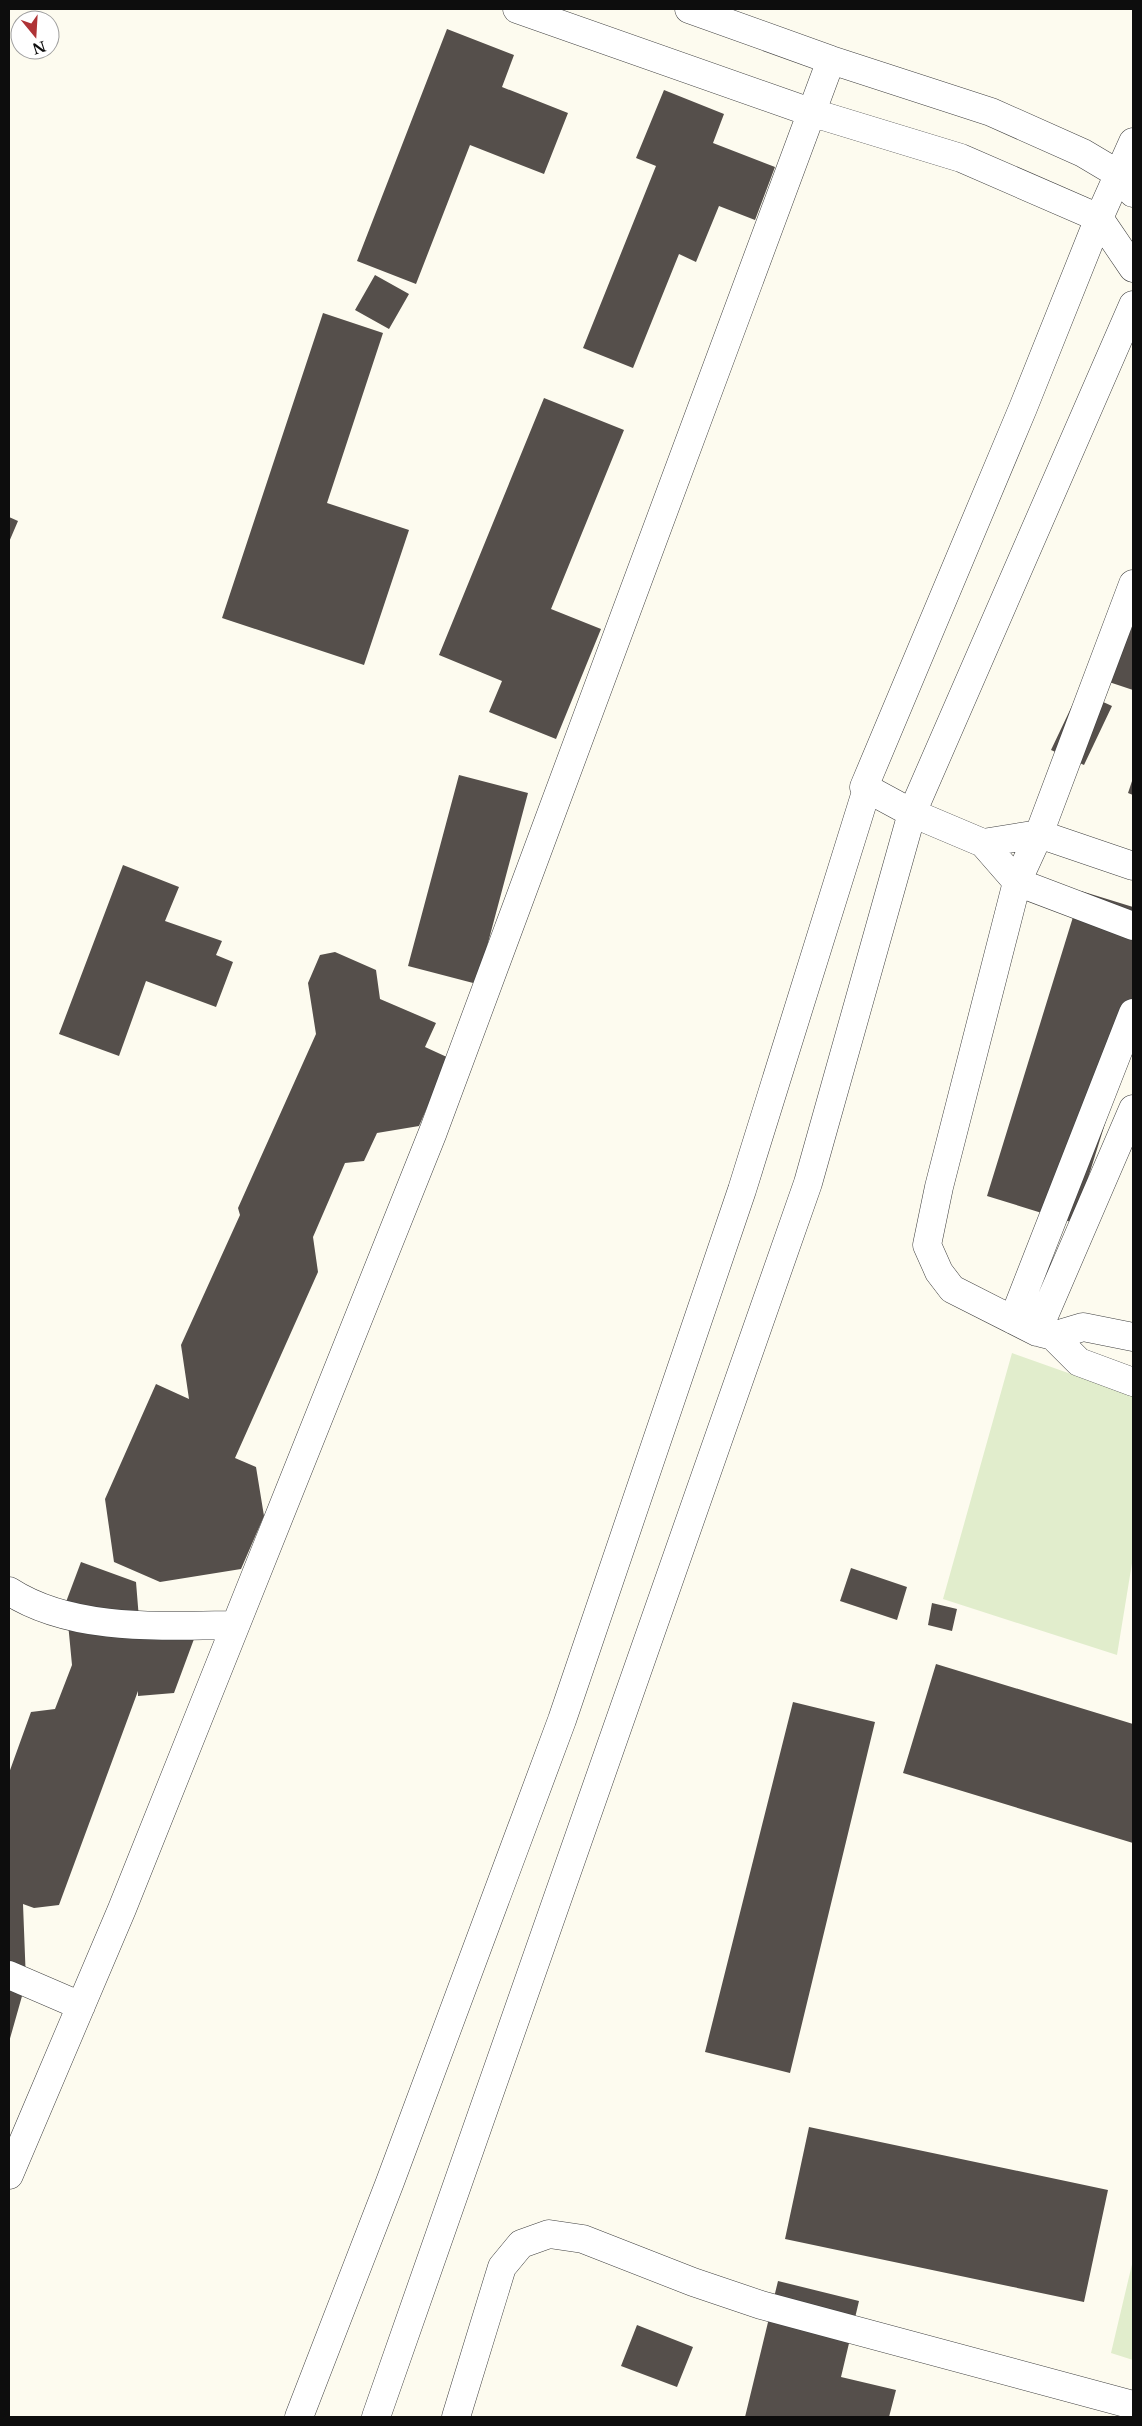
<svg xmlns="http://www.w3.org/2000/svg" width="1142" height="2426" font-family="'Libre Baskerville',serif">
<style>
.pitch{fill:#e1edcc}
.building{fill:#554f4b}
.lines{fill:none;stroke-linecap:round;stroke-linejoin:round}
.minor-casing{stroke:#404040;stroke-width:29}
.minor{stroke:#fff;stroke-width:28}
</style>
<rect width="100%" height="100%" fill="#fdfbef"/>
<path class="pitch" d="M1012 1353 1133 1396V1557L1117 1655 943 1599Z
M1133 2260V2360L1111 2353Z"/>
<path class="building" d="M447 29 514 55 502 87 568 113 544 174 470 145 416 284 357 261Z
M664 90 724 114 713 143 775 167 755 220 719 206 696 262 679 254 633 368 583 348 656 166 636 158Z
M375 275 409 294 389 329 355 310Z
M323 313 383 333 327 503 409 530 364 665 222 618Z
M544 398 624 430 551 609 601 629 556 739 489 712 502 681 439 655Z
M9 517 18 521 9 542Z
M1133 596V690L1103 680Z
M1079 691 1112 706 1084 765 1051 750Z
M459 775 528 793 477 984 408 966Z
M1133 778V795L1128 793Z
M123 865 179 887 165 921 222 941 216 955 233 962 216 1007 146 981 119 1056 59 1034Z
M1081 891 1133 907V1034L1074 1223 987 1196Z
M335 952 376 970 380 999 436 1023 425 1047 449 1058 419 1126 377 1133 364 1161 345 1163 313 1237 318 1272 235 1458 256 1467 264 1516 241 1569 160 1582 114 1562 105 1499 156 1384 189 1399 181 1345 240 1215 238 1208 316 1034 308 983 320 955Z
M81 1562 136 1582 139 1619 194 1639 174 1693 138 1696V1691L59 1905 34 1908 23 1904 26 1982 9 2042V1773L31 1712 55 1709 72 1665 66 1602Z
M851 1568 907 1587 897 1620 840 1601Z
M932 1603 957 1609 952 1631 928 1625Z
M936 1664 1133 1724V1843L903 1773Z
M793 1702 875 1722 790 2073 705 2052Z
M809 2127 1108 2190 1084 2302 785 2239Z
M778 2281 859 2301 841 2377 896 2390 889 2417H745Z
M637 2325 693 2347 677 2387 621 2366Z"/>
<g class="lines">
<g class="minor-casing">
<path id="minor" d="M517 9 810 112 961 158 1099 218 1133 268
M689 9 831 60 991 112 1083 153 1120 175 1133 193
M1133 584 1039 834 1017 882 939 1187 927 1245 939 1272 952 1289 1037 1332 1053 1336 1083 1327 1133 1337
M864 787 912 813 983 843 1017 882 1133 926
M983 843 1039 834 1133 866
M1013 1320 1133 1013
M1037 1332 1133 1109
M1053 1336 1079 1362 1133 1382
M9 1591C72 1632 163 1626 235 1625
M9 1975 81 2006
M9 2175 122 1909 433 1132 831 60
M299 2417 390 2182 562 1720 742 1190 866 792 864 787 1023 408 1099 218 1133 142
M376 2417 808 1183 912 813 1133 305
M456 2417 502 2267 521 2244 549 2234 583 2239 693 2282 761 2305 1133 2405"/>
</g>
<use href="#minor" class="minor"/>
</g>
<rect width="1142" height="2426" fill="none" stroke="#0d0d0d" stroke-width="20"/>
<g transform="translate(35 35) rotate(162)"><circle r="24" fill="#ffffff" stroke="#9e9e9e"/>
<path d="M0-4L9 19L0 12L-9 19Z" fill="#af3336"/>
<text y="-8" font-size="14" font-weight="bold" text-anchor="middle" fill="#0d0d0d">N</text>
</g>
</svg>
